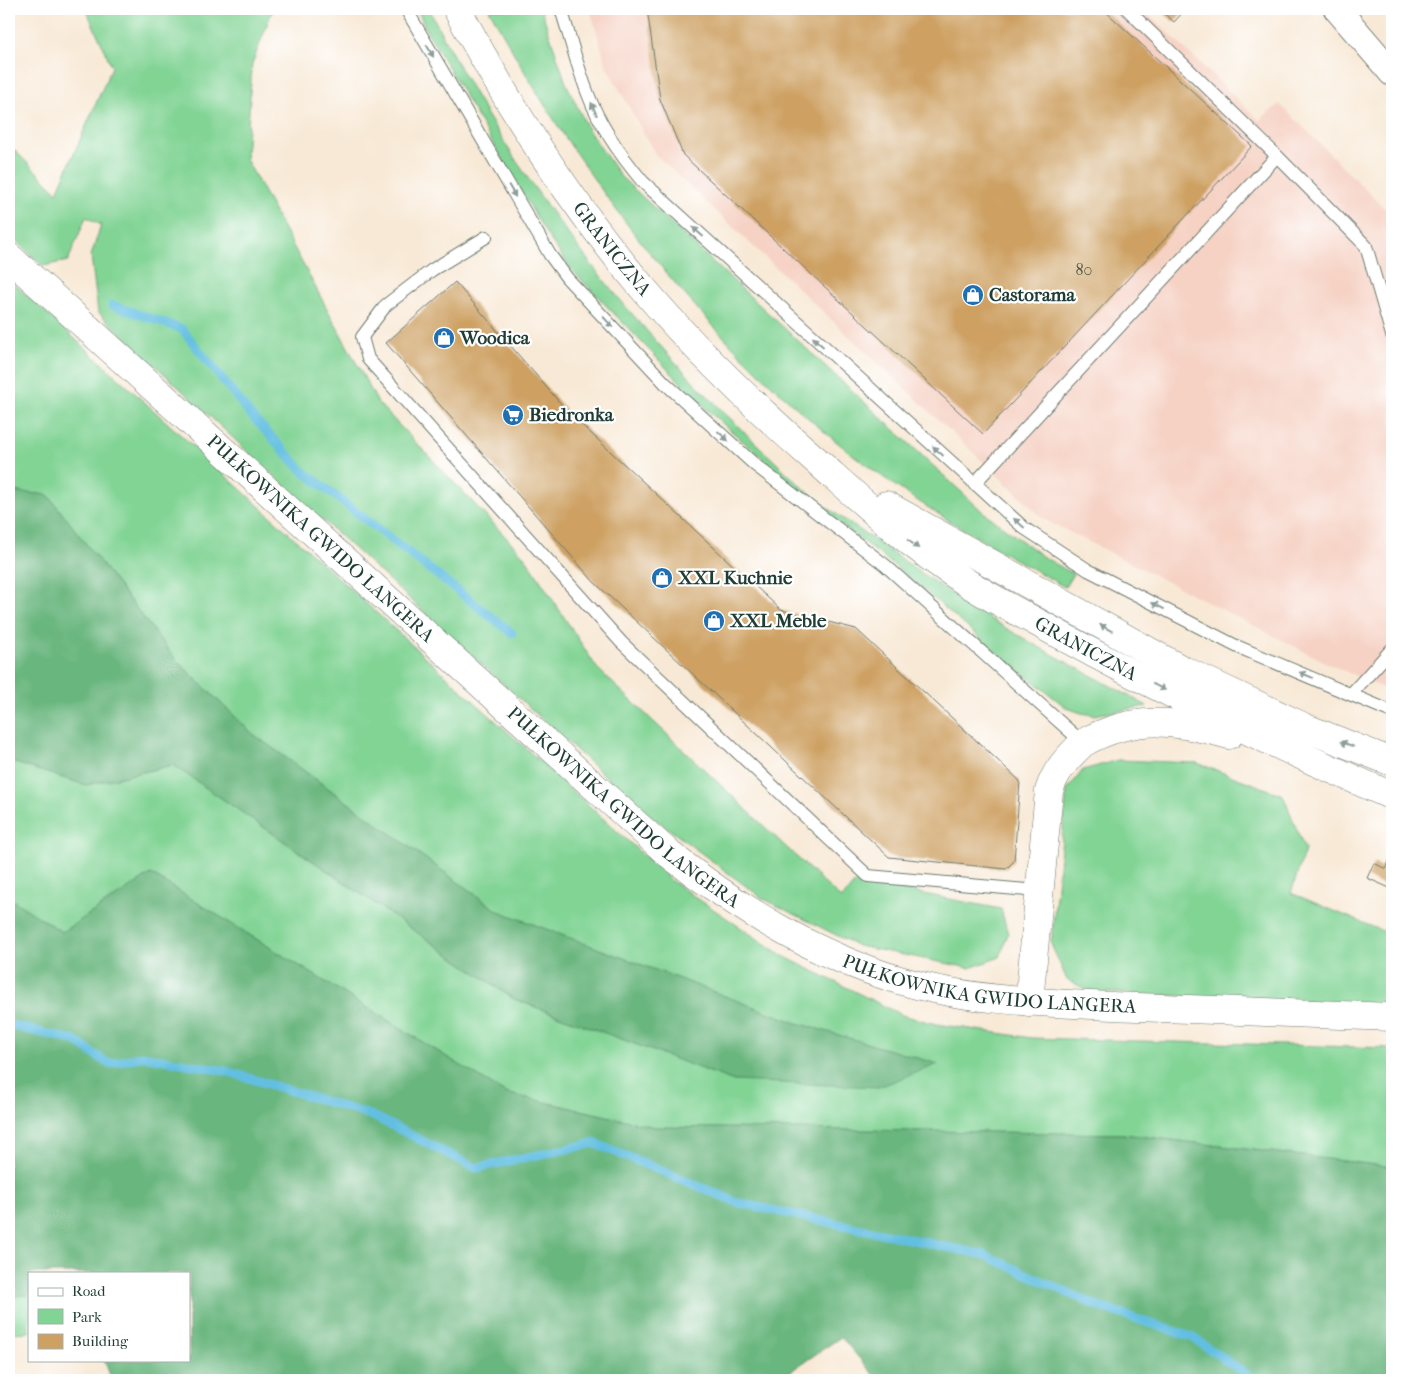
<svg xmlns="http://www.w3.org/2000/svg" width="1401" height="1389" font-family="'IM FELL French Canon',serif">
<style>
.built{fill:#f6d2c4}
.green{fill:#82d495;stroke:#508864}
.forest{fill:#69b67e;stroke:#447a59}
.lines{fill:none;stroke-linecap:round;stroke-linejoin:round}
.stream{stroke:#64bfe2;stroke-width:9}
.building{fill:#cea163}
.lane-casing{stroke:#6b796d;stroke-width:14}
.street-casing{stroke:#6b796d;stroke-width:28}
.secondary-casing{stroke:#6b796d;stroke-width:29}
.highway-casing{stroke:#6b796d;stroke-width:29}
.lane{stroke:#fff;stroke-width:12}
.street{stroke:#fff;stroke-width:26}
.secondary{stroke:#fff;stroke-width:28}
.highway{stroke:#fff;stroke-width:28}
.oneway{fill:#8f9e9a}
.labels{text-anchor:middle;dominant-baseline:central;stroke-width:4.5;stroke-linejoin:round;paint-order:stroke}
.number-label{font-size:16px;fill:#4b5640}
.street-label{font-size:19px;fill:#1f3d34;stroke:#fff}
.poi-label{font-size:19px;font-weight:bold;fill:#1f3d34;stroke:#fff;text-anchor:start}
</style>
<rect width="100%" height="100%" fill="#fff"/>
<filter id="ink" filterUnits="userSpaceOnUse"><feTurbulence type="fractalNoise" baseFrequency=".02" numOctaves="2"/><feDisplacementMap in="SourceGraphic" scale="10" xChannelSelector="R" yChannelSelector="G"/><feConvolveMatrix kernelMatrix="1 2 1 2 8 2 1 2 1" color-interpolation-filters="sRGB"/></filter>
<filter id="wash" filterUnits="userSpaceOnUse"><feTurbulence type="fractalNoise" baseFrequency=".0096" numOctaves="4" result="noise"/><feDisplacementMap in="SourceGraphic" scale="20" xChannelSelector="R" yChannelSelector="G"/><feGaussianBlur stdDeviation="1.12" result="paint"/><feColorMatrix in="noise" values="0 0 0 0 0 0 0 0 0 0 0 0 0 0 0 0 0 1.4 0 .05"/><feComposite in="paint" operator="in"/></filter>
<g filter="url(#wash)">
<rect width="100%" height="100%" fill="#f8e9d6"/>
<path class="built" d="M590 9H1143L1259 120 1280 104 1392 216V675L1383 688 1333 666 1044 519 655 154 607 67Z"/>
<path class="green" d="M86 9H273L252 64 246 159 378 403 525 557 597 668 841 899 857 881 1001 909 1008 934 1000 957 970 968 858 946 762 898 639 807 263 466 98 312 91 256 101 225 86 217 68 261 43 266 9 234V145L57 192 112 67Z
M417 9H429C507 167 615 308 742 430 774 460 806 494 842 518 896 554 948 594 1004 627 1051 655 1100 679 1147 706L1094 715 1081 713 1067 708 1006 660 900 570 822 510 706 409 571 269 547 235 428 33Z
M489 9H541L566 83 589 131 620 176 982 511 1042 556 1073 574 1065 587C998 550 931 513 869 467 764 389 664 280 589 172 552 120 520 65 489 9Z
M9 279 673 882 783 956 902 1015 936 1024 1032 1038 1392 1048V1167L1123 1134 655 1127 505 1093 151 874 62 932 9 898V761L86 785 173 765 514 999 734 1081 937 1064 794 1022 498 911 253 734 177 661 48 495 9 491Z
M1118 760 1197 763 1283 795 1305 850 1291 893 1392 935V1005L1092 992 1067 980 1051 944 1067 790 1083 770Z
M29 1295V1332L9 1333V1296Z"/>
<path class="forest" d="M9 491 48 495 177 661 253 734 498 911 794 1022 938 1064 879 1087 734 1081 514 999 173 765 86 785 9 761Z
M151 874 505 1093 655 1127 1123 1134 1392 1167V1380H878L841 1337 778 1380H112L104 1360H189V1273H29V1295L9 1296V898L62 932Z"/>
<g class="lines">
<path class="stream" d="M112 305 182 329 250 414 302 470 512 633
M9 1025 73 1040 109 1064 143 1056 226 1071 373 1116 476 1168 594 1143 739 1203 985 1255 1097 1306 1192 1337 1255 1380"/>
</g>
<g id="blocks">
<path class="building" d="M647 9H1103L1252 146 983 434 683 155 660 99Z
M1159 9H1186L1174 22Z
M455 282 569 413 781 610 856 629 1020 781 1014 861 1006 869 889 857 594 582 386 343Z
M1392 854V889L1367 878 1374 863 1386 869Z"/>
</g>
</g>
<g filter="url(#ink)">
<use href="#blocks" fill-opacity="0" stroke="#6b796d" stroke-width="1"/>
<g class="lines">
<g class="lane-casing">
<path id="lane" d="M406 9 550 255 567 278 665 383 755 465 885 565 1083 743
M561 9C570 37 577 66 588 94 600 126 621 156 643 182L1024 528 1088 570 1236 646 1392 712
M1127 9 1277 156
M486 237 432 270 386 305 362 337 368 359 621 642 868 876 1038 891
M974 484 1277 156 1366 246 1392 335
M1351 694 1392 649"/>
</g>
<g class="street-casing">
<path id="street" d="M1337 9 1392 73"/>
</g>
<g class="secondary-casing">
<g id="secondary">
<path id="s1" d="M9 257 669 854C740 909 812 954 899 980 976 1003 1057 1003 1137 1007 1222 1010 1307 1013 1392 1017"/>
<path d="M1029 1002 1049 791C1055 771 1068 757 1083 743"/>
</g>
</g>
<g class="highway-casing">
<g id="highway">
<path id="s2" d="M457 9C509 107 569 201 641 286 695 350 756 408 819 463 864 503 909 545 960 578 986 596 1015 610 1042 625 1155 689 1273 744 1392 796"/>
<path d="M886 505 1179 668 1306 728 1392 762"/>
<path d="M1083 743C1134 714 1175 720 1229 735"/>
</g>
</g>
<use href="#lane" class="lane"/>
<use href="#street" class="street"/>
<use href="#secondary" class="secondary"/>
<use href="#highway" class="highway"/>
</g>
<defs><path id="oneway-solid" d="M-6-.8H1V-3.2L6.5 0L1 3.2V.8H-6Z" transform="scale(1.25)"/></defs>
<g class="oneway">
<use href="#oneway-solid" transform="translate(430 51) rotate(60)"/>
<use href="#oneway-solid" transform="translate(594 109) rotate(-114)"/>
<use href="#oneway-solid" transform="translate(512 191) rotate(60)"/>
<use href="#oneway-solid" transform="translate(698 232) rotate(-138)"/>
<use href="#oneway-solid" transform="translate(608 322) rotate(47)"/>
<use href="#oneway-solid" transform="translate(818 342) rotate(-138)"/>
<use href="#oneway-solid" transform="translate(723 436) rotate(42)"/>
<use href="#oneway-solid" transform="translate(938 451) rotate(-138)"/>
<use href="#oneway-solid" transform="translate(1019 523) rotate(-139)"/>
<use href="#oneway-solid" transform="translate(913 544) rotate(37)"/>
<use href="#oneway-solid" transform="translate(1158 606) rotate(-153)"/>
<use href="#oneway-solid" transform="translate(1106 628) rotate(-151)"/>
<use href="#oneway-solid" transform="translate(1306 675) rotate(-157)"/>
<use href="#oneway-solid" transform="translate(1159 687) rotate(26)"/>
<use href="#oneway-solid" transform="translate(1347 744) rotate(-158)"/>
</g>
</g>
<defs>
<g id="shop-disc" transform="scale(1.125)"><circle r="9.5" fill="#1f6fb2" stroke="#fff"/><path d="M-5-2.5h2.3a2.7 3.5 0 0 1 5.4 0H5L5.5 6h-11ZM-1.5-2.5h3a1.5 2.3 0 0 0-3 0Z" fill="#fff"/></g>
<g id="supermarket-disc" transform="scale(1.125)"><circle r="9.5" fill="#1f6fb2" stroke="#fff"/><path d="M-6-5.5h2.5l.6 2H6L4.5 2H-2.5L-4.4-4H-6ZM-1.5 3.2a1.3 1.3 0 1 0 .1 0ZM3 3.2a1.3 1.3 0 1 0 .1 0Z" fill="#fff"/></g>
</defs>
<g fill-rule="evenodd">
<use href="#shop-disc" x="973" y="295"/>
<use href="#shop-disc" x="444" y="338"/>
<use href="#supermarket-disc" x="513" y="415"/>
<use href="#shop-disc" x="662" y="578"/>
<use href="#shop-disc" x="714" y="621"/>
</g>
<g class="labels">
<g class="number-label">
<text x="1084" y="269">80</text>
</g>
<g class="street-label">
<text stroke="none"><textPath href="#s2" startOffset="286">GRANICZNA</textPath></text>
<text stroke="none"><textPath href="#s1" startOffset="420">PUŁKOWNIKA GWIDO LANGERA</textPath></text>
<text stroke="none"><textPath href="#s2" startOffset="911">GRANICZNA</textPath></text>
<text stroke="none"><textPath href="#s1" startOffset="825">PUŁKOWNIKA GWIDO LANGERA</textPath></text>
<text stroke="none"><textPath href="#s1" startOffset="1244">PUŁKOWNIKA GWIDO LANGERA</textPath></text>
</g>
<g class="poi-label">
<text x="989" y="295">Castorama</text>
<text x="460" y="338">Woodica</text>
<text x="529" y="415">Biedronka</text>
<text x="678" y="578">XXL Kuchnie</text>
<text x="730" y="621">XXL Meble</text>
</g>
</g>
<rect width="1401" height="1389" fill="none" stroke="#fff" stroke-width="30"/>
<rect x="28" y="1272" width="162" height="90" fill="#ffffff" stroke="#a5b1ae"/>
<rect x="38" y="1288" width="25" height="8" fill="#ffffff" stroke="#a5b1ae"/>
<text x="72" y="1296" font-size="15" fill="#1f3d34">Road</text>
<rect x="38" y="1309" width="25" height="15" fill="#82d495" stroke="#a5b1ae"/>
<text x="72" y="1322" font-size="15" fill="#1f3d34">Park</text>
<rect x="38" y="1334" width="25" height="15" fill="#cea163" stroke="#a5b1ae"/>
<text x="72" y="1346" font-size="15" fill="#1f3d34">Building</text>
</svg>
